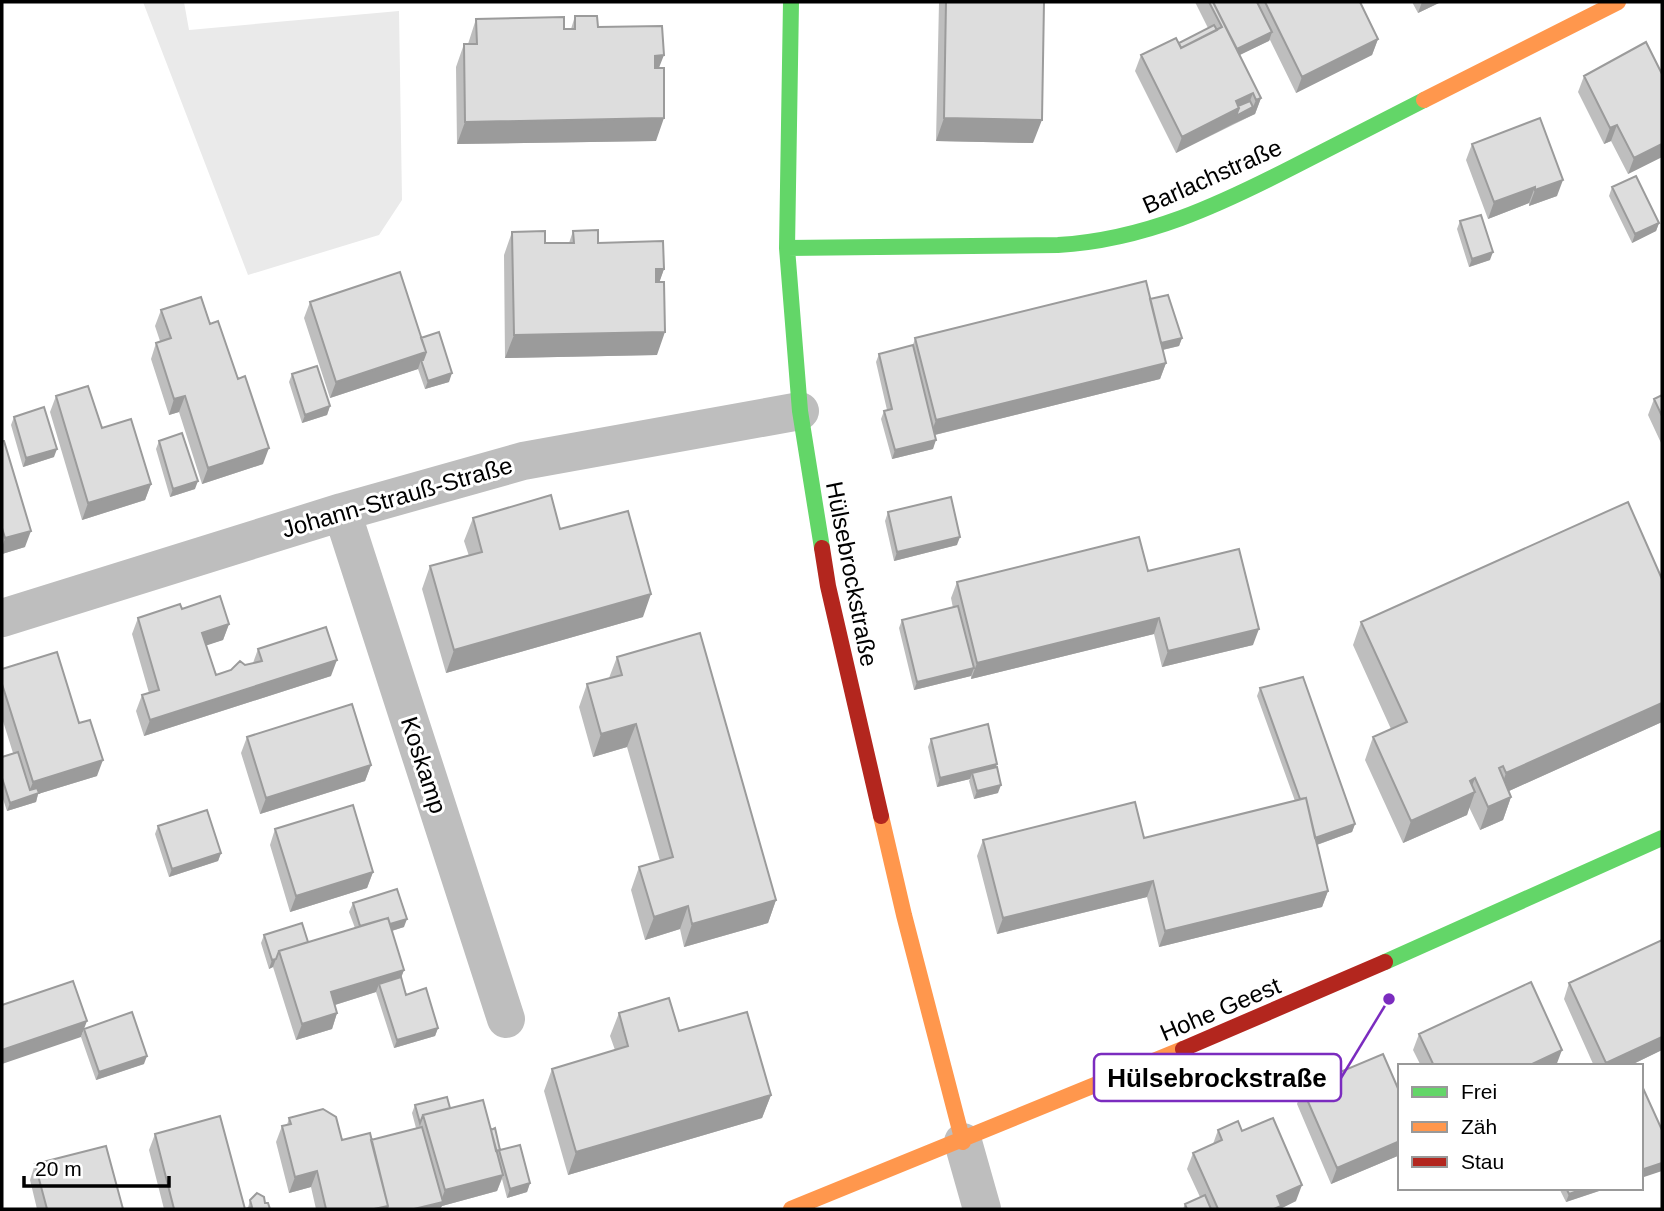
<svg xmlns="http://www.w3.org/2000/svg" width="1664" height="1211" font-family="Arial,sans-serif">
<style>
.green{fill:#eaeaea}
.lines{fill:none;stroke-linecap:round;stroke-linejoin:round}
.street{stroke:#bebebe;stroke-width:38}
.fast{stroke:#63d668;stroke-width:16}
.slow{stroke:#ff974d;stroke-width:16}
.jam{stroke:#b3261e;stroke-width:16}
.wall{fill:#bebebe}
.shaded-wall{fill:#9b9b9b}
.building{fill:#ddd;stroke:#9b9b9b;stroke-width:2}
.labels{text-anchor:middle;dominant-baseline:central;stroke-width:6;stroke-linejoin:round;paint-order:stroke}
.street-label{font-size:24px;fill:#000;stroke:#fff}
.leader{fill:none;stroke:#7b2cbf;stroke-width:2.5}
.callout-dot{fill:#7b2cbf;stroke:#fff;stroke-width:2.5}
.callout{fill:#fff;stroke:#7b2cbf;stroke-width:2.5}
.callout-label{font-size:26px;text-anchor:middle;font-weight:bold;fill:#000}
</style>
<rect width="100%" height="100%" fill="#fff"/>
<path class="green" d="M143 2H184L189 30 399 11 402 200 379 235 248 275Z"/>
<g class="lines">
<path class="street" d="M342 512 506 1019
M2 618 342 512 523 461 800 411
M963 1142 982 1209"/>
<path class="fast" d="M791 2 787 248 800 411 822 548
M787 248 1058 245C1145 240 1219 205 1295 166 1338 144 1381 122 1424 100
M1385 962 1662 838"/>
<path class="slow" d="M1424 100 1618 2
M881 816 904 915 963 1142
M791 1209 1183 1049"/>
<path class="jam" d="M822 548 828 586 881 816
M1183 1049 1385 962"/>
</g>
<path class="wall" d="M939 2H1044L1033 143 936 141Z
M1195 2H1360L1378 39 1372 55 1296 93 1270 40 1240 55 1261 98 1255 114 1176 153 1135 71 1141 55 1179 43 1208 28Z
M1412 2H1441L1418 13Z
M575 16 598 27 659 68 656 141 457 144 456 67 464 44H468L476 19 564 29H571Z
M1662 74V157L1628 174 1611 141 1604 144 1578 92 1584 76Z
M1472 144 1557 196 1529 206V203L1488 219 1466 160Z
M1612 187 1659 223 1656 231 1632 243 1609 196Z
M1460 221 1490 260 1469 267 1457 229Z
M573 231 598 243 664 269 659 282 657 355 505 358 504 255 512 232 545 243H569Z
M1150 299 1182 338 1179 346 1163 350 1166 363 1160 379 935 435 933 449 892 459 881 419 884 411 887 410 876 362 879 354 913 345 915 338Z
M310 302 421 338 449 382 425 389 418 369 330 398 304 318Z
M161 310 210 324 263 464 202 484 179 412 169 415 151 359 156 343 160 341 155 326Z
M292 374 330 406 327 415 302 423 289 382Z
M1662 395V445L1648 415 1654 399Z
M56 396 151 484 145 500 82 520 50 412Z
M14 417 54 457 23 467 11 425Z
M2 441 25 547 2 554Z
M159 441 195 489 170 497 156 449Z
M888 512 957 545 894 561 885 521Z
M473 518 560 529 643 617 446 673 422 589 430 566 469 556 464 541Z
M1148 571 1253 645 1162 667 1154 634 971 679V676L914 690 899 628 902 620 953 608 951 598 957 582Z
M1662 579V722L1509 791 1511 797 1503 820 1480 830 1469 807 1467 815 1403 843 1365 760 1373 737 1391 729 1353 645 1361 622Z
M182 609 229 624 223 640 206 645 216 675 253 663 258 649 331 676 144 736 136 711 142 695 149 693 132 634 138 618Z
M617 657 776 900 768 923 684 947 680 929 645 940 631 890 639 867 660 861 627 747 593 757 579 707 587 684 609 678Z
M2 669 97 776 38 794 36 802 7 811 2 796V757L13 753 2 718Z
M1260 688 1355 824 1352 832 1317 845 1328 891 1322 907 1159 947 1147 897 997 934 977 856 983 840 1144 838 1295 801 1257 696Z
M247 737 371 765 365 781 260 814 241 753Z
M931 739 996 767 998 793 974 799 969 781 970 779 937 787 928 747Z
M158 826 221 853 218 861 169 877 155 834Z
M275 829 373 872 367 888 290 912 270 845Z
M353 903 404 927 392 931 404 970 401 977 406 995 438 1028 435 1036 394 1048 376 992 335 1005 337 1013 332 1029 296 1040 273 967 269 969 261 943 264 935 308 942 355 928 349 912Z
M1662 940V1050L1629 1066H1594L1564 999 1569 983Z
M619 1013 679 1031 771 1095 762 1118 568 1175 544 1091 552 1069 615 1050 610 1036Z
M87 1021 84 1029 144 1064 96 1080 81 1037Z
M1419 1034 1556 1066H1421L1413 1050Z
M1302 1088 1400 1093V1155L1331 1184 1297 1104Z
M415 1105 450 1108 491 1130 500 1150 530 1183 527 1192 507 1198 502 1179 497 1191 442 1206 440 1209H316L311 1187 289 1193 276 1142 282 1126 287 1125 289 1118 342 1140H371L416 1128 412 1113Z
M1218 1130 1242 1131 1296 1201 1280 1209H1183L1185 1204 1200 1197 1187 1169 1193 1153 1213 1144Z
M155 1134 245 1208H248L250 1200 265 1203 270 1209H164L149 1150Z
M35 1164 123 1209H37L30 1180Z
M1559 1188H1608L1566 1202Z"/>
<path class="shaded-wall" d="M1422 2H1441L1418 13Z
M1272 32 1269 41 1229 60 1232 52Z
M1378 39 1372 55 1296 93 1302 77Z
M664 55 655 78V56Z
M1253 93 1247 109 1237 114 1233 124 1176 153 1182 137 1236 101Z
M1261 98 1255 114 1233 124 1236 116 1253 107 1256 100Z
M664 118 656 141 457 144 465 122Z
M944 118 1042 120 1033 143 936 141Z
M1617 125 1611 141 1604 144 1610 128Z
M1662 144V157L1628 174 1634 158Z
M1563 180 1557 196 1529 206 1535 190Z
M1535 187 1529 203 1488 219 1494 202Z
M1659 223 1656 231 1632 243 1635 234Z
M1493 252 1490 260 1469 267 1472 259Z
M656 269H664L656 292Z
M665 332 657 355 505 358 514 335Z
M1182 338 1179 346 1153 352 1156 344Z
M426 352 422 364 421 360 418 369 330 398 336 382Z
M1166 363 1160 379 930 436 936 420Z
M452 373 449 382 425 389 428 381Z
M185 396 179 412 169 415 174 399Z
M330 406 327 415 302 423 305 415Z
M936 440 933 449 892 459 895 450Z
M269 448 263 464 202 484 208 468Z
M57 449 54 457 23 467 26 458Z
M198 481 195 489 170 497 173 489Z
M151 484 145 500 82 520 88 503Z
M31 531 25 547 2 554V548L5 538Z
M960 537 957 545 894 561 897 552Z
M651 594 643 617 446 673 454 650Z
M1159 618 1154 634 971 679 977 663Z
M229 624 223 640 196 649 202 633Z
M1259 629 1253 645 1162 667 1168 651Z
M337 660 331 676 144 736 150 720Z
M974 668 971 676 914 690 917 682Z
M1662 703V722L1498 796 1506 773Z
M636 724 627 747 593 757 601 734Z
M103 760 97 776 38 794 36 802 7 811 10 803 27 797 33 782Z
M997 764 994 773H972L970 779 937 787 940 778Z
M371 765 365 781 260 814 266 798Z
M1475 778 1469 794 1475 792 1467 815 1403 843 1411 821Z
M1001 785 998 793 974 799 977 791Z
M1511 797 1503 820 1480 830 1488 807Z
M1355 824 1352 832 1308 848 1311 840Z
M221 853 218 861 169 877 172 869Z
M373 872 367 888 290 912 296 896Z
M1153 881 1147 897 997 934 1003 918Z
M1328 891 1322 907 1159 947 1165 931Z
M776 900 768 923 684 947 692 924Z
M688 906 680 929 645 940 654 917Z
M407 919 404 927 359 941 362 933Z
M276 959 273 967 269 969 272 960Z
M404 970 398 986 379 984 376 992 325 1008 331 992Z
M337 1013 332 1029 296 1040 302 1024Z
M87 1021 81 1037 2 1064V1050Z
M438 1028 435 1036 394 1048 397 1040Z
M1662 1037V1050L1629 1066H1605L1606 1063Z
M1562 1050 1556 1066H1528Z
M147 1056 144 1064 96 1080 99 1072Z
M771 1095 762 1118 568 1175 576 1152Z
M1400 1141V1155L1331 1184 1337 1168Z
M1662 1163V1171L1641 1178V1170Z
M317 1171 311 1187 289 1193 295 1177Z
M503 1175 497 1191 442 1206 440 1209H414L440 1203 445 1190Z
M530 1183 527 1192 507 1198 510 1189Z
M1302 1185 1296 1201 1280 1209H1272L1277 1196Z
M1586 1188H1608L1566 1202 1569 1194Z
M388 1206 387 1209H374Z"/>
<path class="building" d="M946 2H1044L1042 120 944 118Z
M1209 2H1213L1261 98 1256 100 1253 93 1236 101 1239 108 1182 137 1141 55 1176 38 1181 48 1222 27Z
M1213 2H1257L1272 32 1237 49Z
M1265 2H1360L1378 39 1302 77Z
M575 16H597L598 27 662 26 664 55 655 56V68H664V118L465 122 464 44H477L476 19 564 17V29H575Z
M1214 25 1217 30 1181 48 1179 43Z
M1646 42 1662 74V144L1634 158 1617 125 1610 128 1584 76Z
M1250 101 1253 107 1236 116 1239 108 1238 106Z
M1540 118 1563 180 1535 190V187L1494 202 1472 144Z
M1636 176 1659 223 1635 234 1612 187Z
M1481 215 1493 252 1472 259 1460 221Z
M598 230V243L663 241 664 269H656V282H664L665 332 514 335 512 232 545 231V243H574L573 231Z
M400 272 426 352 336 382 310 302Z
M1146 281 1166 363 936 420 915 338Z
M1168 295 1182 338 1161 343 1150 299Z
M201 297 210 324 218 321 238 379 245 376 269 448 208 468 185 396 174 399 156 343 171 338 161 310Z
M439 332 452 373 428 381 421 360H423L426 352 421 338Z
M913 345 936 440 895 450 884 411 892 409 879 354Z
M317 366 330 406 305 415 292 374Z
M88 386 102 428 131 419 151 484 88 503 56 396Z
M1662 395V416L1654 399Z
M44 407 57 449 26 458 14 417Z
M182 433 198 481 173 489 159 441Z
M2 441H4L31 531 5 538 2 528Z
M551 495 560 529 628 511 651 594 454 650 430 566 482 552 473 518Z
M951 497 960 537 897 552 888 512Z
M1628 502 1662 579V703L1506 773 1503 766 1499 768 1511 797 1488 807 1475 778 1470 781 1475 792 1411 821 1373 737 1407 722 1361 622Z
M1139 537 1148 571 1239 549 1259 629 1168 651 1159 618 977 663 957 582Z
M220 596 229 624 202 633 216 675 231 670 240 661 245 665 262 661 258 649 326 627 337 660 150 720 142 695 159 690 138 618 180 604 182 609Z
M958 606 974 668 917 682 902 620Z
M700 633 776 900 692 924 688 906 654 917 639 867 673 857 636 724 601 734 587 684 622 675 617 657Z
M57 652 79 723 90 720 103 760 33 782 2 684V669Z
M1303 677 1355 824 1315 838 1306 798 1300 799 1260 688Z
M352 704 371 765 266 798 247 737Z
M988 724 997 764 940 778 931 739Z
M18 752 30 790 37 788 39 793 10 803 2 778V757Z
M997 767 1001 785 977 791 972 773Z
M1306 798 1328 891 1165 931 1153 881 1003 918 983 840 1135 802 1144 838Z
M353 805 373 872 296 896 275 829Z
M207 810 221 853 172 869 158 826Z
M397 889 407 919 390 924 388 918 360 926 353 903Z
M388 918 404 970 331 992 337 1013 302 1024 279 951Z
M302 923 308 942 279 951 276 959 272 960 264 935Z
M1662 940V1037L1606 1063 1569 983Z
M401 977 406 995 426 988 438 1028 397 1040 379 984Z
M73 981 87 1021 2 1050V1005Z
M1531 982 1562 1050 1528 1066H1434L1419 1034Z
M669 998 679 1031 747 1012 771 1095 576 1152 552 1069 628 1046 619 1013Z
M132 1012 147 1056 99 1072 84 1029Z
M1383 1054 1400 1093V1141L1337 1168 1302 1088Z
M1642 1086 1662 1130V1163L1641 1170V1087Z
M447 1097 450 1108 423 1115 420 1123 415 1105Z
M483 1100 503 1175 445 1190 423 1115Z
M323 1109 336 1117 342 1140 370 1133 388 1206 374 1209H326L317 1171 295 1177 282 1126 291 1124 289 1118Z
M220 1116 245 1209H174L155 1134Z
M1273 1118 1302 1185 1277 1196 1281 1206 1274 1209H1218L1193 1153 1222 1140 1218 1130 1238 1121 1242 1131Z
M422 1127 443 1202 414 1209H387L388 1206 371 1140Z
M495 1128 500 1150 520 1145 530 1183 510 1189 499 1150 496 1151 491 1130Z
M106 1146 123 1209H47L35 1164Z
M1566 1188H1586L1569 1194Z
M257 1193 264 1197 265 1203H268L270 1209H245L252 1207 250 1200Z
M1205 1195 1211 1209H1187L1185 1204Z"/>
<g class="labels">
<g class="street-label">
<text transform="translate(1212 176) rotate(-24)">Barlachstraße</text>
<text transform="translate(397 497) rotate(-16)">Johann-Strauß-Straße</text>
<text transform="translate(852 574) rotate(79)">Hülsebrockstraße</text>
<text transform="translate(424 765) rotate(72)">Koskamp</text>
<text transform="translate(1220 1009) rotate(-23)">Hohe Geest</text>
</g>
</g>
<path class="leader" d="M1389 999L1341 1078"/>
<circle class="callout-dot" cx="1389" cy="999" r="7"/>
<rect class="callout" x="1094" y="1054" width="247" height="47" rx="7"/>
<g class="callout-label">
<text x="1217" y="1087">Hülsebrockstraße</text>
</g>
<rect width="1664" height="1211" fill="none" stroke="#000000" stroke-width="7"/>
<rect x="1398" y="1064" width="245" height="126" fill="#ffffff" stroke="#999999" stroke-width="2"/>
<rect x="1412" y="1087" width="35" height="10" fill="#63d668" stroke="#999999" stroke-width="2"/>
<text x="1461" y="1099" font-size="21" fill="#000000">Frei</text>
<rect x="1412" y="1122" width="35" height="10" fill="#ff974d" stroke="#999999" stroke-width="2"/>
<text x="1461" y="1134" font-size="21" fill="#000000">Zäh</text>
<rect x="1412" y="1157" width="35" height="10" fill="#b3261e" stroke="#999999" stroke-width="2"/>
<text x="1461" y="1169" font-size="21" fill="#000000">Stau</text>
<path d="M24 1176v10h145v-10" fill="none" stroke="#000000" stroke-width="3.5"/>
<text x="35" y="1176" font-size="21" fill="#000000" stroke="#ffffff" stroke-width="5" paint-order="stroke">20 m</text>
</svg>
